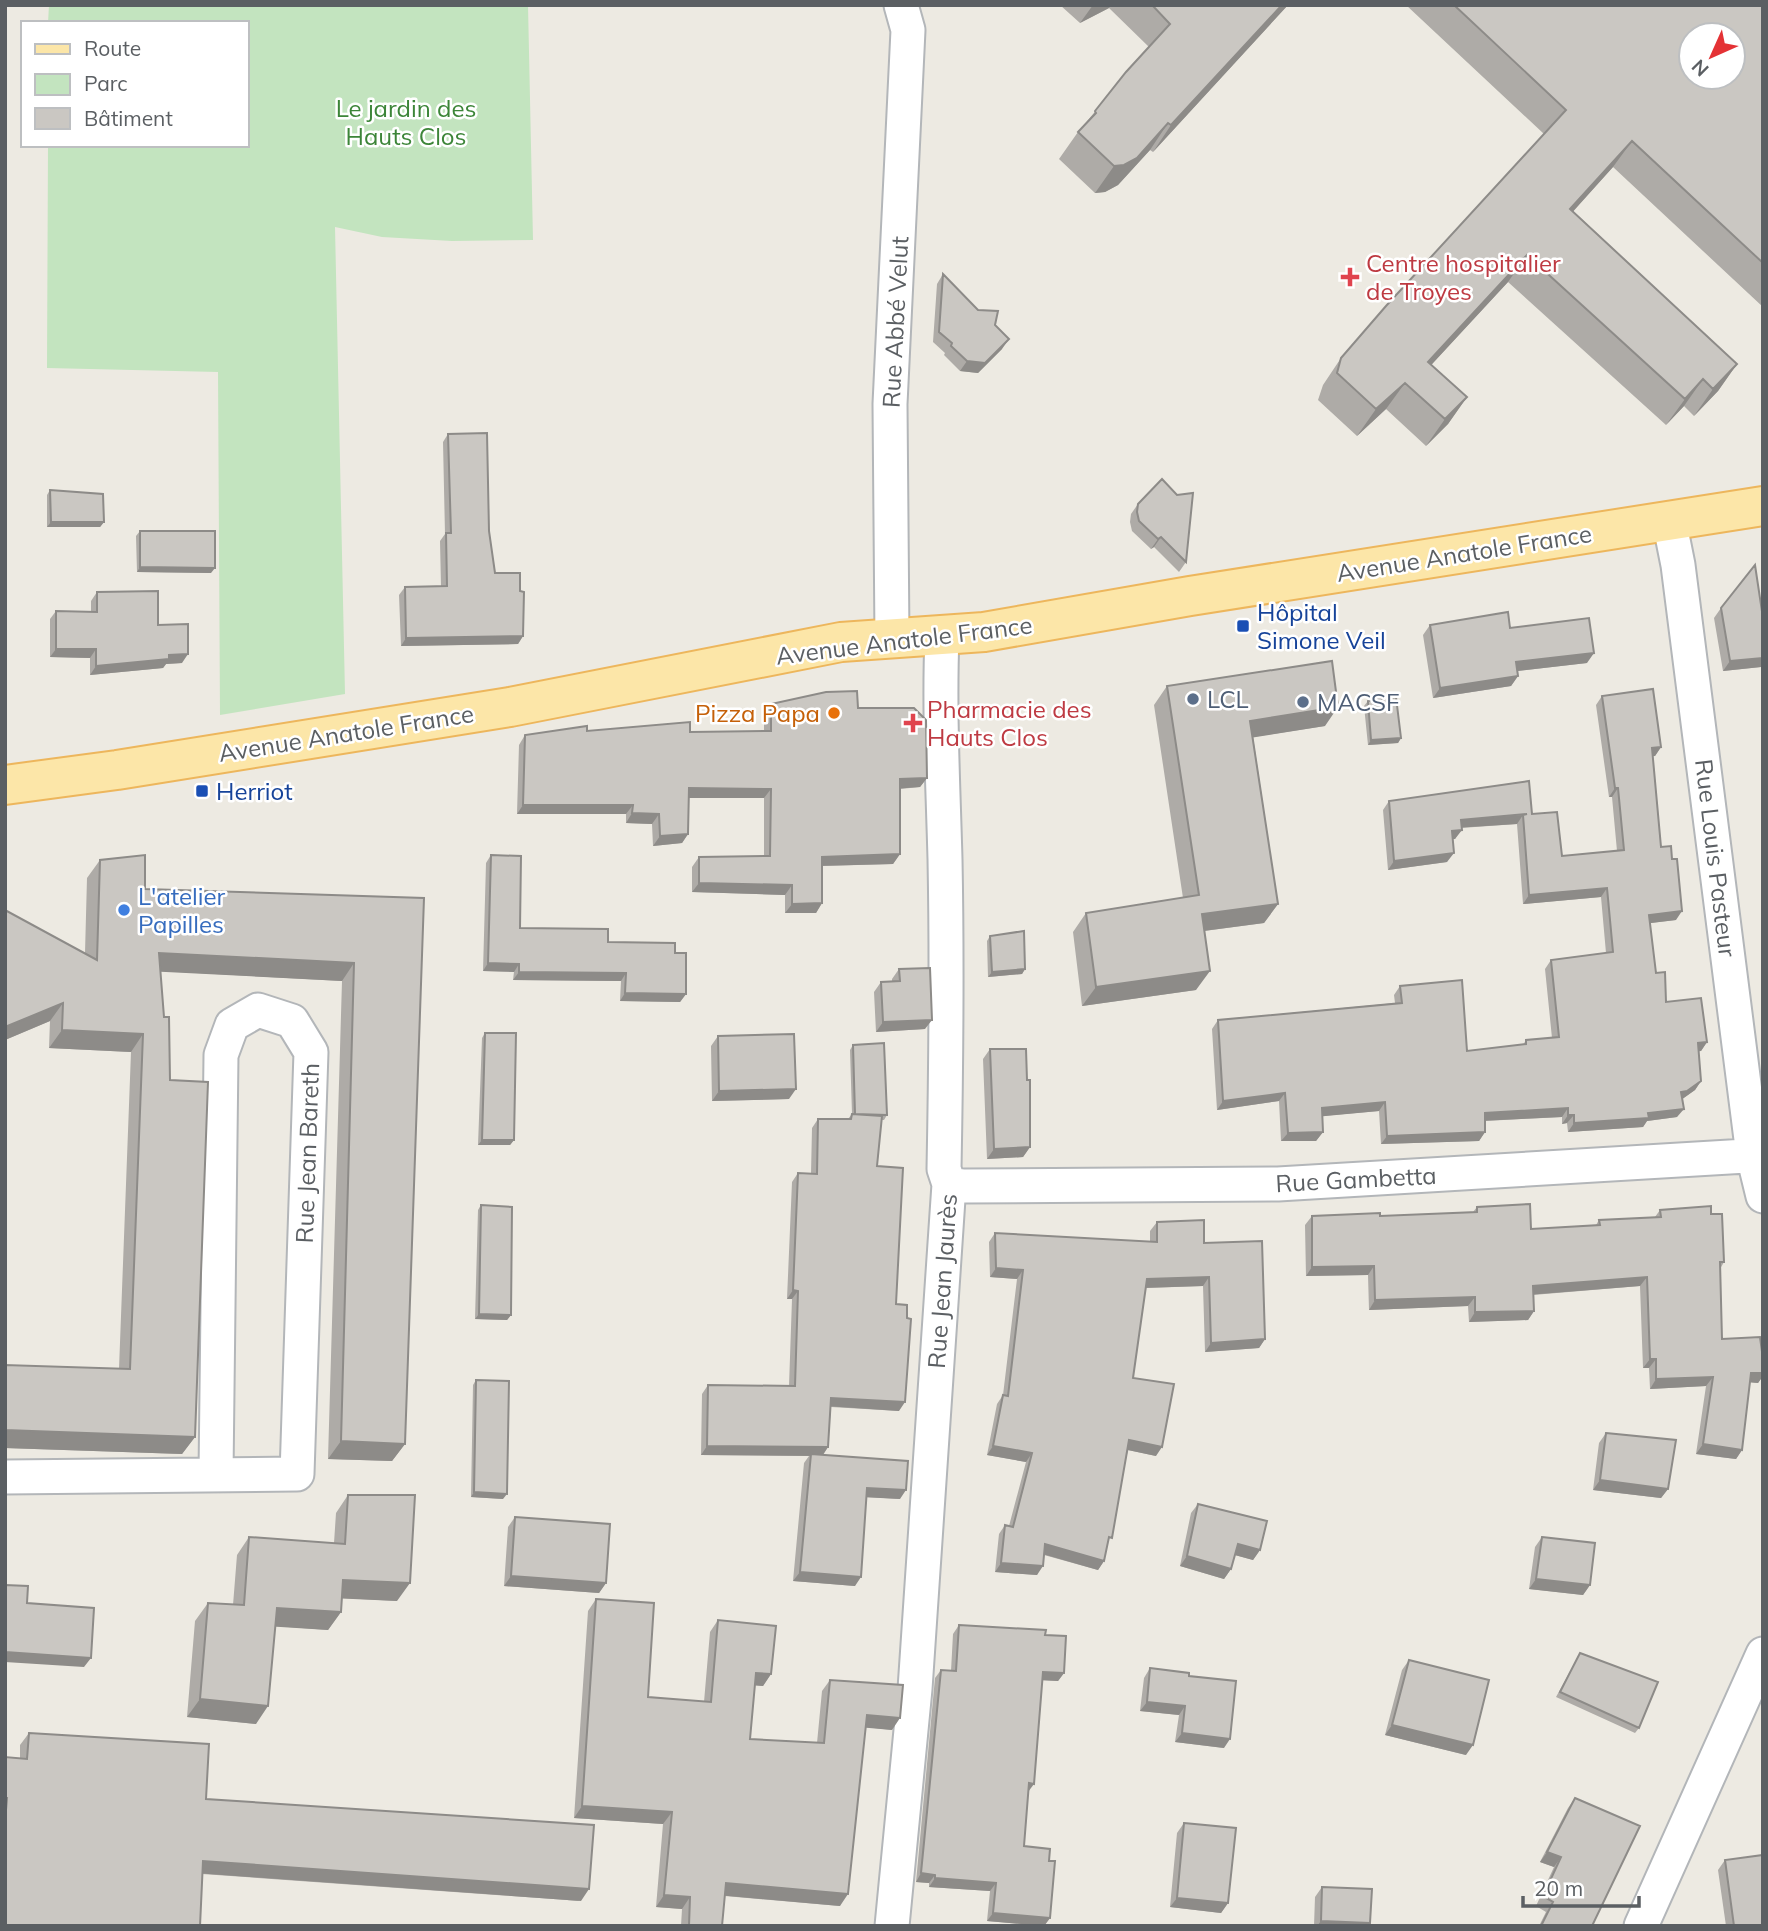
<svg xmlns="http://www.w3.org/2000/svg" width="1768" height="1931" font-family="Mulish,sans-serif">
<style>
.green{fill:#c3e4bf}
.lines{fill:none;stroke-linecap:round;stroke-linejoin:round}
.street-casing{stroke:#b3b6b9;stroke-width:37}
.primary-casing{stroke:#edb65c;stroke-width:42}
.street{stroke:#fff;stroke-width:33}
.primary{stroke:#fce6a8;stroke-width:38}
.wall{fill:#aeaba7}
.shaded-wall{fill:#8d8b88}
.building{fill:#cac7c2;stroke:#8d8b88;stroke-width:2;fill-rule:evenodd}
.health-dot{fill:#e0444e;stroke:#fff;stroke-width:2.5}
.transit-dot{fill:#1a4fb4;stroke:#fff;stroke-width:2.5}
.service-dot{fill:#5c6f8a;stroke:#fff;stroke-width:2.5}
.food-dot{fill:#e8710a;stroke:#fff;stroke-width:2.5}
.shop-dot{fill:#3f7fe0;stroke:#fff;stroke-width:2.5}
.labels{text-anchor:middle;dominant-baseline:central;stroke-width:5;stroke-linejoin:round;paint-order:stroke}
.park-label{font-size:24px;fill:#3c8538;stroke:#fff}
.health-label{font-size:24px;fill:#be3a42;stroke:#fff;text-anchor:start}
.street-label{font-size:24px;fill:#5b5f63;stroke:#fff}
.transit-label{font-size:24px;fill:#164399;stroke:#fff;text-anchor:start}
.service-label{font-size:24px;fill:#4e5e75;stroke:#fff;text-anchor:start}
.food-label{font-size:24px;fill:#c56008;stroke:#fff;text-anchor:end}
.shop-label{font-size:24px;fill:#366cbe;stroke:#fff;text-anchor:start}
</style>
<rect width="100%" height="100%" fill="#edeae2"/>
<path class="green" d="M49 5H528L533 240 452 241 382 237 335 227 345 694 220 715 218 372 47 368 48 145H247V23H48Z"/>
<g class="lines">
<g class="street-casing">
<path id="street" d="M1669 520 1678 565 1753 1155 1763 1196
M892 639 890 404 908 30 901 5
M949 1184 964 1186 1278 1184 1763 1155
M5 1477 297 1474 311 1052 292 1021 258 1010 232 1025 221 1055 216 1474
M892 1926 915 1689 949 1184 944 1169C946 1065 947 962 945 859 943 785 939 710 942 636
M1641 1926 1763 1654"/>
</g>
<g class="primary-casing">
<path id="primary" d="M5 785 117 770 510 707 841 642 984 632 1190 596 1763 506"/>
</g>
<use href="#street" class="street"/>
<use href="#primary" class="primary"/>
</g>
<path class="wall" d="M1060 5H1288L1153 152 1150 150 1118 185 1105 192 1095 193 1059 159 1078 132 1149 47 1109 8 1080 23Z
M1406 5H1763V307L1613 167 1573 211 1737 364 1718 391 1694 416 1684 406 1666 425 1508 282 1431 365 1467 397 1448 424 1426 446 1386 409 1357 436 1318 400 1323 385 1341 358 1544 134Z
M943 274 978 310 995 325 1002 349 978 373 960 371 944 355 945 353 933 342 937 284Z
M448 434 489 531 495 573 523 636 518 644 401 646 399 595 405 587 441 586 440 541 445 534 443 442Z
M50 490 104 522 100 527H47V495Z
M1138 504 1186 562 1179 572 1154 547 1151 549 1132 531 1130 522 1131 514Z
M140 531 211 573 137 572 136 536Z
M97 592 158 625 182 663 166 664 163 668 90 675V658L50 657V619L56 611 91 612V601Z
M1721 608 1763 618V665L1761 667 1723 671 1714 618Z
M1430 625 1510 628 1587 663 1517 671 1518 676 1511 686 1433 698 1423 635Z
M1167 686 1325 726 1253 737 1278 904 1264 923 1204 931 1196 990 1082 1006 1073 932 1086 913 1183 898 1154 705Z
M1602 696 1661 747 1655 756H1653L1661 847 1676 920 1650 923 1656 973 1666 1002 1707 1042 1701 1051H1698L1701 1081 1695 1090 1682 1099 1677 1117 1647 1121 1643 1127 1568 1132 1567 1123 1562 1124V1117L1485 1121V1132L1479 1141 1381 1144 1379 1111 1322 1116 1323 1132 1316 1141H1281L1279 1101 1217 1110 1212 1029 1218 1020 1395 1003 1394 995 1400 986 1467 1051 1523 1045 1526 1040 1552 1038 1545 969 1551 960 1606 953 1601 897 1523 904 1517 824 1461 828 1455 839H1452L1447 862 1388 870 1383 810 1389 801 1532 814 1562 856 1617 851 1612 797H1609L1596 705Z
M1368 701 1401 738 1398 743 1368 745 1364 706Z
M771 704 858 708 927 778 920 787 900 789V854L893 864 822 866V903L816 913H785V895L692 892V867L699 857 764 856V798H689L688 834 682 843 653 846 652 824 626 823V814H517L519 745 525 735 587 731 690 732 764 731V713Z
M491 855 520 928 675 953 686 994 680 1002 620 1001 621 981 513 980 514 972 483 971 486 863Z
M100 860 145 889 424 898 405 1444 392 1461 328 1459 342 981 160 971 170 1080 195 1437 182 1454 5 1448V1365L119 1369 131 1052 49 1048 50 1021 5 1040V910L85 953 87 878Z
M990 936 1025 969 1022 974 988 977 987 941Z
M899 969 925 1029 876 1032 874 992 881 982 892 981V979Z
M485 1033 514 1140 510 1145H478L482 1038Z
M718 1036 789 1099 712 1101 711 1046Z
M853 1045 887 1115 884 1120H881L877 1166 896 1304 899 1411 831 1407 828 1447 823 1455 900 1499 867 1497 855 1586 793 1581 804 1463 809 1456 701 1455 702 1394 708 1385 789 1386 792 1299H787L792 1182 798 1173 811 1174 812 1128 818 1119H848L852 1114 850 1050Z
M990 1049 1027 1080 1030 1147 1023 1157 987 1159 983 1059Z
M481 1205 511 1315 507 1320 475 1319 478 1210Z
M1477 1207 1531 1229 1596 1225 1599 1220 1655 1217 1660 1210 1711 1214 1724 1262 1720 1269 1722 1339 1763 1359V1376L1758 1383 1750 1382 1742 1450 1736 1459 1696 1454 1706 1386 1650 1389 1649 1368H1643L1640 1286 1533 1295 1534 1311 1528 1320 1469 1322 1468 1306 1369 1310 1368 1275 1306 1276 1305 1225 1312 1216H1380L1473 1212Z
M1157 1222 1204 1243 1265 1339 1259 1348 1205 1352 1203 1286 1146 1288 1133 1378 1156 1456 1128 1450 1104 1561 1098 1570 1044 1555 1037 1575 995 1572 999 1534 1005 1525 1009 1526 1026 1462 987 1455 997 1404 1003 1395 1017 1279 990 1277 989 1242 995 1233 1150 1242V1231Z
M476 1380 503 1499 471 1497 473 1385Z
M1606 1433 1668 1489 1661 1498 1593 1490 1599 1443Z
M348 1495 397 1601 342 1598 341 1612 328 1630 275 1626 256 1724 187 1717 195 1621 208 1603 233 1605 237 1555 249 1537 334 1543 336 1513Z
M1198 1504 1260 1550 1253 1560 1235 1555 1231 1569 1224 1579 1180 1566 1191 1513Z
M515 1517 606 1583 599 1593 504 1586 508 1527Z
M1542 1537 1590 1585 1583 1595 1529 1589 1535 1547Z
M596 1599 648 1697 704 1702 710 1632 718 1620 771 1674 763 1686 755 1685 750 1739 817 1743 822 1691 830 1680 892 1730 865 1727 840 1906 725 1896 722 1926H681L682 1909 656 1907 663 1824 574 1818 588 1611Z
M959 1625 1045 1635 1064 1673 1058 1681 1042 1680 1028 1792 1024 1846 1049 1861 1050 1918 1044 1926 987 1921 990 1891 929 1887V1883L916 1882 935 1678 941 1670 951 1671 953 1634Z
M1580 1653 1639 1728 1635 1733 1556 1697Z
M1409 1660 1466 1755 1385 1735 1402 1670Z
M1150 1668 1189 1676 1224 1748 1175 1742 1179 1715 1140 1711 1144 1678Z
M29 1733 206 1799 581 1901 202 1874 5 1926V1757L20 1758V1745Z
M1575 1798 1592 1926H1539L1546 1912 1536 1906 1554 1867 1540 1862 1568 1808Z
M1184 1823 1228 1903 1221 1913 1170 1907 1177 1833Z
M1725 1860 1763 1926H1726L1718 1870Z
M1322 1887 1368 1926H1314L1315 1897Z"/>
<path class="shaded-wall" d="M1093 5H1111L1109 8 1080 23Z
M1282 5H1288L1153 152 1171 125Z
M1168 123 1150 150 1118 185 1105 192 1095 193 1114 166Z
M1632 141 1613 167 1552 235 1570 209Z
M1527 255 1508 282 1409 389 1428 362Z
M1009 339 1002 349 978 373 960 371 967 361Z
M1737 364 1718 391 1694 416 1713 389Z
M1703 379 1684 406 1666 425 1685 399Z
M1405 383 1386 409 1357 436 1376 409Z
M1467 397 1448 424 1426 446 1445 419Z
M51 522H104L100 527H47Z
M1161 537 1154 547 1151 549 1158 539Z
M140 567 215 568 211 573 137 572Z
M523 636 518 644 401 646 406 638Z
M56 649H96L90 658 50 657Z
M1594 653 1587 663 1509 672 1516 662Z
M188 654 182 663 166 664 163 668 90 675 96 666 169 655Z
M1763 658V665L1761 667 1723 671 1730 661Z
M1518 676 1511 686 1433 698 1440 688Z
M1338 707 1325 726 1237 740 1250 721Z
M1401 738 1398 743 1368 745 1371 740Z
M1661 747 1655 756 1646 757 1652 748Z
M927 778 920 787 893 789 900 779Z
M689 788 771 789 764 798H682Z
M1615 788H1618L1612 797H1609Z
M523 805H633L626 814H517Z
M632 813 659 814 652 824 626 823Z
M1523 815 1517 824 1454 828 1461 820Z
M1462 830 1455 839 1445 840 1452 831Z
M688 834 682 843 653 846 660 836Z
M1454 853 1447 862 1388 870 1394 861Z
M900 854 893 864 816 866 822 857Z
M699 883 792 885 785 895 692 892Z
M1607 888 1601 897 1523 904 1529 895Z
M822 903 816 913H785L792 904Z
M1278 904 1264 923 1188 933 1202 914Z
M1682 911 1676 920 1643 924 1649 915Z
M159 953 354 963 342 981 146 971Z
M488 963 519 964 514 972 483 971Z
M1025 969 1022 974 988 977 992 972Z
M1210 971 1196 990 1082 1006 1096 987Z
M519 972 626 973 621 981 513 980Z
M625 993 686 994 680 1002 620 1001Z
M63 1003 50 1021 5 1040V1027Z
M932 1020 925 1029 876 1032 883 1022Z
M62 1030 143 1034 131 1052 49 1048Z
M1707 1042 1701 1051 1692 1052 1698 1043Z
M1701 1081 1695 1090 1681 1100V1092Z
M796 1089 789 1099 712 1101 719 1091Z
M1285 1093 1279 1101 1217 1110 1223 1101Z
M1385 1102 1379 1111 1315 1117 1322 1108Z
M1568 1108 1562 1117 1479 1121 1485 1113Z
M1684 1109 1677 1117 1647 1121 1643 1127 1568 1132 1574 1123Z
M1568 1115H1574L1567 1123 1562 1124Z
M1323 1132 1316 1141H1281L1288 1133Z
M1485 1132 1479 1141 1381 1144 1387 1136Z
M482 1140H514L510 1145H478Z
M1030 1147 1023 1157 987 1159 994 1149Z
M1374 1266 1368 1275 1306 1276 1312 1267Z
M996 1268 1023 1270 1017 1279 990 1277Z
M1209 1277 1203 1286 1141 1288 1147 1279Z
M1647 1277 1640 1286 1527 1295 1533 1286Z
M793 1290 798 1291 792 1299H787Z
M1475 1297 1468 1306 1369 1310 1375 1300Z
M1534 1311 1528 1320 1469 1322 1475 1312Z
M479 1314 511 1315 507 1320 475 1319Z
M1265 1339 1259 1348 1205 1352 1211 1343Z
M1650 1359H1656L1649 1368H1643Z
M1751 1373H1763V1376L1758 1383 1745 1382Z
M1713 1377 1706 1386 1650 1389 1656 1379Z
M831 1398 905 1402 899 1411 825 1406Z
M5 1430 195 1437 182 1454 5 1448Z
M1129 1440 1162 1447 1156 1456 1123 1449Z
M341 1441 405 1444 392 1461 328 1459Z
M1703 1444 1742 1450 1736 1459 1696 1454Z
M707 1446 828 1447 822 1456 701 1455Z
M993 1446 1032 1453 1026 1462 987 1455Z
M1600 1480 1668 1489 1661 1498 1593 1490Z
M867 1488 906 1490 900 1499 861 1497Z
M474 1492 507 1494 503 1499 471 1497Z
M1045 1544 1104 1561 1098 1570 1039 1553Z
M1238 1544 1260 1550 1253 1560 1231 1554Z
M1187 1556 1231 1569 1224 1579 1180 1566Z
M1001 1563 1043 1566 1037 1575 995 1572Z
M800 1572 861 1577 855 1586 793 1581Z
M511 1576 606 1583 599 1593 504 1586Z
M1536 1579 1590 1585 1583 1595 1529 1589Z
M343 1580 410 1583 397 1601 331 1598Z
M277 1608 341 1612 328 1630 265 1626Z
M5 1652 91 1658 84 1667 5 1662Z
M1043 1672 1064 1673 1058 1681 1037 1680Z
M756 1673 771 1674 763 1686 748 1685Z
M200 1699 268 1706 256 1724 187 1717Z
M1147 1702 1185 1706 1179 1715 1140 1711Z
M867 1715 900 1718 892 1730 858 1727Z
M1392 1725 1473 1745 1466 1755 1385 1735Z
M1182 1733 1230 1739 1224 1748 1175 1742Z
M1029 1783 1034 1784 1028 1792Z
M582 1806 672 1812 663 1824 574 1818Z
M1547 1852 1561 1857 1554 1867 1540 1862Z
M203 1861 589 1889 581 1901 195 1873Z
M921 1873 935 1875 929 1883 916 1882Z
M935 1878 996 1883 990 1891 929 1887Z
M726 1883 848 1894 840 1906 717 1895Z
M664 1895 690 1897 682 1909 656 1907Z
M1177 1898 1228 1903 1221 1913 1170 1907Z
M993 1913 1050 1918 1044 1926 987 1921Z
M1321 1921 1370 1923 1368 1926H1317Z"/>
<path class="building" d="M1152 5H1282L1171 125 1168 123 1137 158 1124 165 1114 166 1078 132 1096 113 1095 111 1126 72 1170 24Z
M1454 5H1763V263L1632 141 1570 209 1737 364 1713 389 1703 379 1685 399 1527 255 1428 362 1467 397 1445 419 1405 383 1376 409 1337 373 1341 358 1386 306 1566 110ZM1691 35H1733V77H1691Z
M943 274 978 310 998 311 995 325 1009 339 985 363 967 361 951 346 952 343 939 332Z
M487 433 489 531 495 573H520V591L524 592 523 636 406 638 405 587 447 586 446 533H451L448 434Z
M1162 479 1177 495 1193 493 1186 562 1161 537 1158 539 1139 521 1137 512 1138 504Z
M50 490 103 494 104 522H51Z
M140 531H215V568L140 567Z
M1755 565 1763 618V658L1730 661 1721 608Z
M158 591V625L188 624V654L169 655V659L96 666V649H56V611L97 612V592Z
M1508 612 1510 628 1589 618 1594 653 1516 662 1518 676 1440 688 1430 625Z
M1332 661 1338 707 1250 721 1278 904 1202 914 1210 971 1096 987 1086 913 1199 895 1167 686Z
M1653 689 1661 747 1652 748 1661 847 1671 846 1672 859H1677L1682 911 1649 915 1656 973 1665 972 1666 1002 1701 998 1707 1042 1698 1043 1701 1081 1687 1091 1681 1092 1684 1109 1648 1113 1649 1118 1574 1123V1115H1568V1108L1485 1113V1132L1387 1136 1385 1102 1322 1108 1323 1132 1288 1133 1285 1093 1223 1101 1218 1020 1402 1003 1400 986 1462 980 1467 1051 1526 1044V1040L1559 1037 1551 960 1613 952 1607 888 1529 895 1523 815 1527 814 1461 820 1462 830 1452 831 1454 853 1394 861 1389 801 1529 781 1532 814 1557 812 1562 856 1624 850 1618 788H1615L1602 696Z
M857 691 858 708H914L926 720 927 778 900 779V854L822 857V903L792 904V885L699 883V857L770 856 771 789 689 788 688 834 660 836 659 814 632 813 633 805H523L525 735 587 726V731L690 722V732L771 731V704L826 692Z
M1396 697 1401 738 1371 740 1368 701Z
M145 855V889L424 898 405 1444 341 1441 354 963 159 953 164 1017H169L170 1080 208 1082 195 1437 5 1430V1365L130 1369 143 1034 62 1030 63 1003 5 1027V910L97 960 100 860Z
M491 855 521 856 520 928 608 929V942L675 943V953H686V994L625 993 626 973 519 972V964L488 963Z
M1024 931 1025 969 992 972 990 936Z
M930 968 932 1020 883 1022 881 982 900 981 899 969Z
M485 1033H516L514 1140H482Z
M794 1034 796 1089 719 1091 718 1036Z
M884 1043 887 1115 855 1114 853 1045Z
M990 1049H1026L1027 1080H1030V1147L994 1149Z
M852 1114 882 1116 877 1166 903 1168 896 1304 907 1305V1318L911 1319 905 1402 831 1398 828 1447 707 1446 708 1385 795 1386 798 1291 793 1290 798 1173 817 1174 818 1119H851Z
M1530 1204 1531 1229 1600 1225 1599 1220 1661 1217 1660 1210 1711 1206V1214H1722L1724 1262H1720L1722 1339 1760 1337 1763 1359V1373H1751L1742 1450 1703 1444 1713 1377 1656 1379V1359H1650L1647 1277 1533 1286 1534 1311 1475 1312V1297L1375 1300 1374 1266 1312 1267V1216L1380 1213V1216L1477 1212V1207Z
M481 1205 512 1207 511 1315 479 1314Z
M1204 1220V1243L1262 1241 1265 1339 1211 1343 1209 1277 1147 1279 1133 1378 1174 1384 1162 1447 1129 1440 1112 1538 1109 1537 1104 1561 1045 1544 1043 1566 1001 1563 1005 1525 1013 1527 1032 1453 993 1446 1003 1395 1008 1396 1023 1270 996 1268 995 1233 1157 1242V1222Z
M476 1380 509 1381 507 1494 474 1492Z
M1606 1433 1676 1440 1668 1489 1600 1480Z
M811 1454 908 1461 906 1490 867 1488 861 1577 800 1572Z
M348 1495H415L410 1583 343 1580 341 1612 277 1608 268 1706 200 1699 208 1603 244 1605 249 1537 345 1544Z
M1198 1504 1267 1521 1260 1550 1238 1544 1231 1569 1187 1556Z
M515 1517 610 1524 606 1583 511 1576Z
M1542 1537 1595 1543 1590 1585 1536 1579Z
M5 1585 28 1586 27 1603 94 1608 91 1658 5 1652Z
M596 1599 654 1603 648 1697 711 1702 718 1620 776 1626 771 1674 756 1673 750 1739 824 1743 830 1680 903 1685 900 1718 867 1715 848 1894 726 1883 722 1926H689L690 1897 664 1895 672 1812 582 1806Z
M959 1625 1046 1630 1045 1635 1066 1636 1064 1673 1043 1672 1034 1784 1029 1783 1024 1846 1050 1849 1049 1861H1055L1050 1918 993 1913 996 1883 935 1878V1875L921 1873 941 1670 956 1671Z
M1580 1653 1658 1682 1639 1728 1560 1692Z
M1409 1660 1489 1680 1473 1745 1392 1725Z
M1150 1668 1189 1673V1676L1236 1681 1230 1739 1182 1733 1185 1706 1147 1702Z
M29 1733 209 1744 206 1799 594 1825 589 1889 203 1861 200 1926H5V1822L7 1798H5V1757L27 1759Z
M1575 1798 1640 1826 1592 1926H1541L1553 1902 1543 1896 1561 1857 1547 1852Z
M1184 1823 1236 1828 1228 1903 1177 1898Z
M1763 1855V1926H1734L1725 1860Z
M1322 1887 1372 1889 1370 1923 1321 1921Z"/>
<g class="health-dot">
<path d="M1346.5 266.5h7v7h7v7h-7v7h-7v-7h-7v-7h7z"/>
<path d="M909.5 712.5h7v7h7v7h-7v7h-7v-7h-7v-7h7z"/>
</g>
<g class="transit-dot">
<rect x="1236" y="619" width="14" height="14" rx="3.5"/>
<rect x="195" y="784" width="14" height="14" rx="3.5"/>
</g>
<g class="service-dot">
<circle cx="1193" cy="699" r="7"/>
<circle cx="1303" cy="702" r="7"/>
</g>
<circle class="food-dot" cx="834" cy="713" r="7"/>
<circle class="shop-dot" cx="124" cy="910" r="7"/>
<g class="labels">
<g class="park-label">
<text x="406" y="108">Le jardin des<tspan x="406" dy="28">Hauts Clos</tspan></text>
</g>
<g class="health-label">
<text x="1366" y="263">Centre hospitalier<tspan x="1366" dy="28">de Troyes</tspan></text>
<text x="927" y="709">Pharmacie des<tspan x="927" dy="28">Hauts Clos</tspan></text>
</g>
<g class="street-label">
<text transform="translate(895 322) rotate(-87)">Rue Abbé Velut</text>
<text transform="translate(1464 553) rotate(-9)">Avenue Anatole France</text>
<text transform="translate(904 640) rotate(-7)">Avenue Anatole France</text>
<text transform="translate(346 733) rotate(-9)">Avenue Anatole France</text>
<text transform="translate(1716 858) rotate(83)">Rue Louis Pasteur</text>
<text transform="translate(307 1153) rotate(-88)">Rue Jean Bareth</text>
<text transform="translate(1356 1179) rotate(-3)">Rue Gambetta</text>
<text transform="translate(942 1281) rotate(-86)">Rue Jean Jaurès</text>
</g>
<g class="transit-label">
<text x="1257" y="612">Hôpital<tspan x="1257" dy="28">Simone Veil</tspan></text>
<text x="216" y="791">Herriot</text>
</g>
<g class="service-label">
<text x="1207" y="699">LCL</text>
<text x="1317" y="702">MACSF</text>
</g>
<g class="food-label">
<text x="820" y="713">Pizza Papa</text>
</g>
<g class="shop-label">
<text x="138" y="896">L'atelier<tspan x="138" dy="28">Papilles</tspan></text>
</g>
</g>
<rect width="1768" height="1931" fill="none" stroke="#5b5f63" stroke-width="14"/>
<rect x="21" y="21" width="228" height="126" fill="#ffffff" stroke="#bdbfc1" stroke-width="2"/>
<rect x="35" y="44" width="35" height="10" fill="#fce6a8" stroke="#bdbfc1" stroke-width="2"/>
<text x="84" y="56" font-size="21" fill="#5b5f63">Route</text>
<rect x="35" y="74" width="35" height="21" fill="#c3e4bf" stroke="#bdbfc1" stroke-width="2"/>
<text x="84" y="91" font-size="21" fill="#5b5f63">Parc</text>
<rect x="35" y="108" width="35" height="21" fill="#cac7c2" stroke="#bdbfc1" stroke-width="2"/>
<text x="84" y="126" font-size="21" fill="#5b5f63">Bâtiment</text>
<g transform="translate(1712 56) rotate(225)"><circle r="33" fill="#ffffff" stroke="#bdbfc1" stroke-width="2"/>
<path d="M0-5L12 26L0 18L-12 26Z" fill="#e43235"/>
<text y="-10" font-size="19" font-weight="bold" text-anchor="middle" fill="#5b5f63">N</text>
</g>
<path d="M1523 1896v10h116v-10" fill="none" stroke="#5b5f63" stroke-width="3.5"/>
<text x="1534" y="1896" font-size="21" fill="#5b5f63" stroke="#ffffff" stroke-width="5" paint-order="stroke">20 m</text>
</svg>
